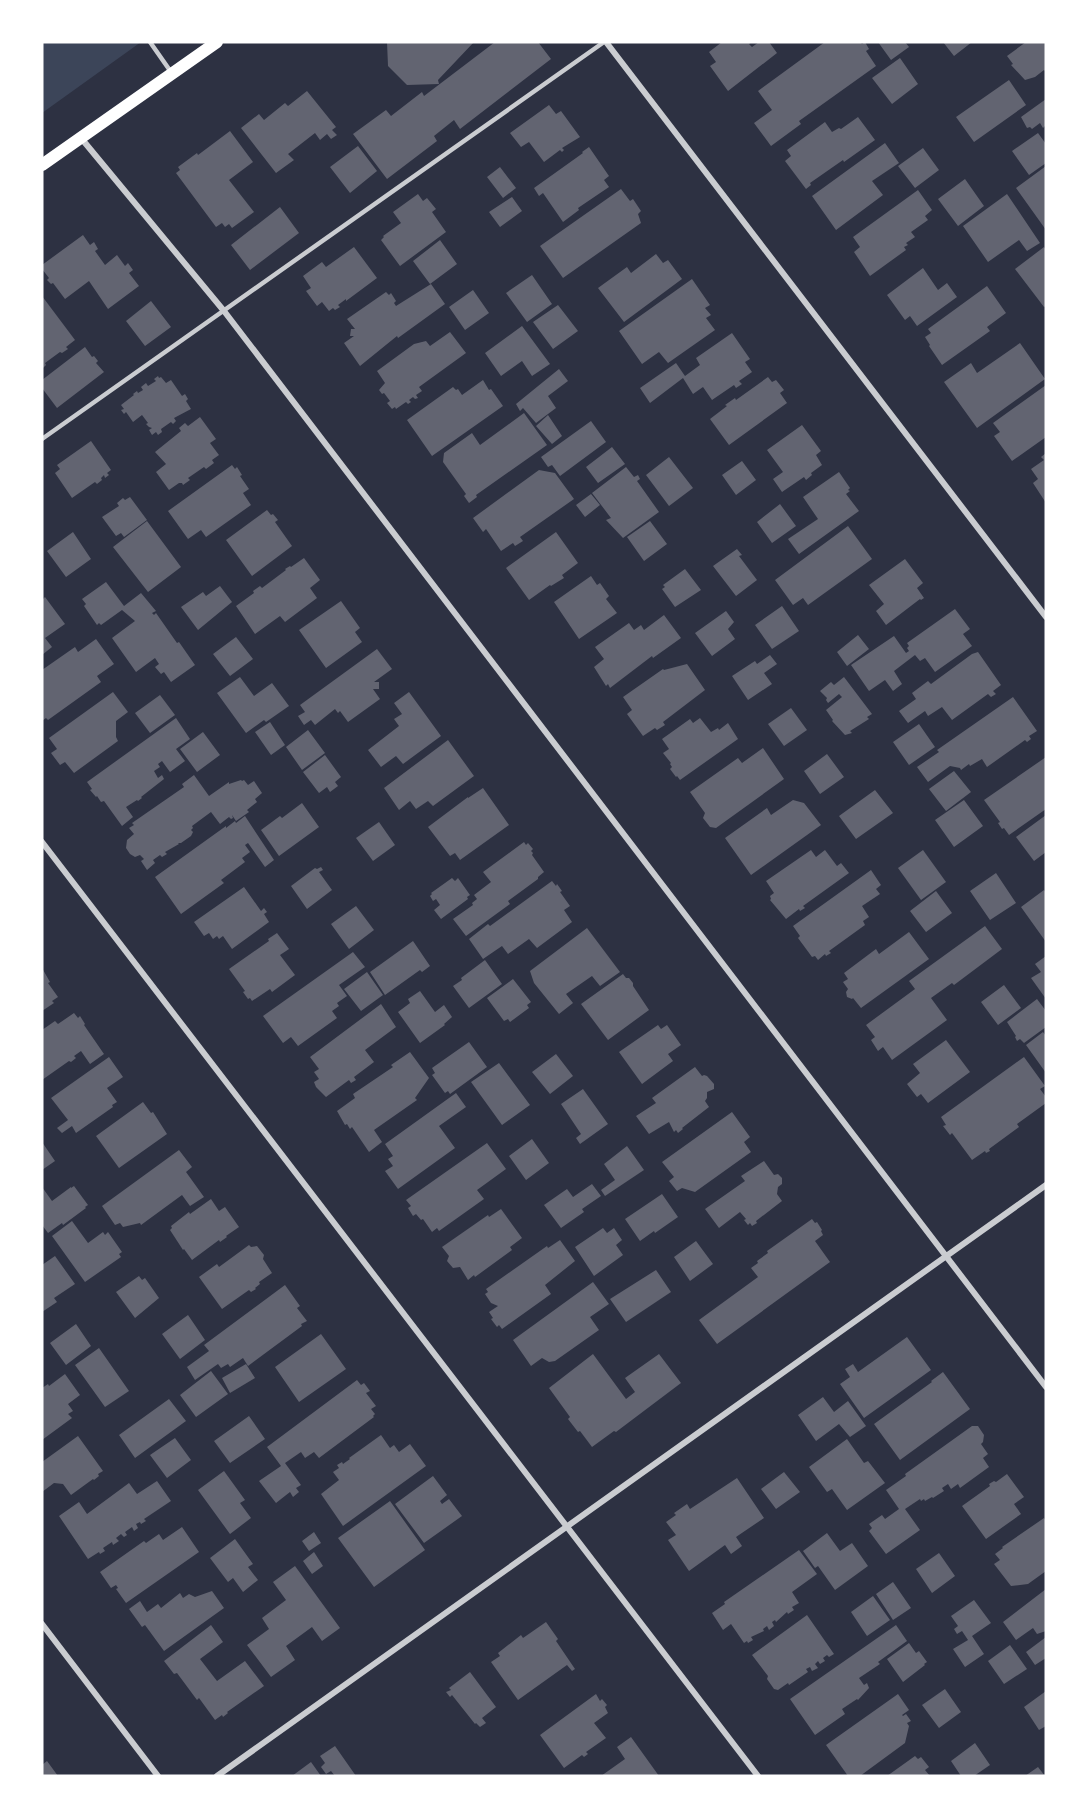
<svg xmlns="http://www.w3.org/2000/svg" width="1088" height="1818" font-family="Manrope,sans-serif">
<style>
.green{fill:#3c4559}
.building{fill:#626471}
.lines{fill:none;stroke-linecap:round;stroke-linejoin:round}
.service{stroke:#caccd0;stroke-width:4.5}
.minor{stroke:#caccd0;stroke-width:6}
.secondary{stroke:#fff;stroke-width:12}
</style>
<rect width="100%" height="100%" fill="#2d3142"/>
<path class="green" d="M42 42H141L42 113Z"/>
<path class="building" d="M387 42H474L438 80 439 84 407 85 388 66Z
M495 42H538L551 59 460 129 454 120 434 136 437 141 387 179 353 134 386 110 391 116 422 92 424 96Z
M722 42H752L749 44 752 47 759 42H769L777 53 728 91 710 66 716 62 709 52Z
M825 42H860L862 44 865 42 869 49 866 51 876 66 799 121 801 124 771 146 754 123 772 110 758 91Z
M878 42H905L909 47 891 60Z
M943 42H972L954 56Z
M1026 42H1046V72L1044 70 1035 77 1025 80 1011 65 1013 64 1007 56Z
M900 58 918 84 892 104 872 78Z
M1009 80 1026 105 974 142 956 117Z
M307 91 336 127 332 130 337 135 331 139 327 134 320 140 315 133 288 154 294 160 276 173 241 128 259 114 264 120 285 103 288 106Z
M1046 99V125L1043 128 1040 123 1032 129 1030 127 1027 128 1021 117Z
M549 105 556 114 561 111 580 137 562 148 564 150 562 152 560 150 544 162 529 142 521 147 510 133Z
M858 117 875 140 844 162 843 160 810 183 811 185 806 189 785 161 791 156 787 150 825 122 832 132 839 128 841 129Z
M230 131 253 162 229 180 254 212 232 228 229 224 225 227 222 223 216 227 176 173 180 170 178 167 197 153 198 155Z
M1038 133 1046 144V163L1029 175 1012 151Z
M885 143 899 163 872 181 883 195 836 230 812 196Z
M358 146 377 171 350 193 330 167Z
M589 147 609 176 604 180 609 187 578 208 579 210 563 222 543 193 539 196 534 188 583 153 582 152Z
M923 148 939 170 915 188 898 166Z
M1046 166V230L1016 188Z
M500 167 516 188 503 198 487 177Z
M965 179 984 206 958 226 938 199Z
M621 189 630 201 633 199 641 211 638 214 641 223 563 278 540 246Z
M918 190 932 210 925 216 928 220 911 232 915 237 906 243 908 245 904 247 906 250 870 276 854 252 860 247 853 237Z
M418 194 423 201 427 198 436 209 432 212 446 232 400 266 381 240 384 237 383 236 401 223 393 212Z
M1007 194 1040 243 1027 251 1019 240 988 262 963 226Z
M512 197 522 211 500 227 489 212Z
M280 207 299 233 250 270 231 245Z
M83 235 90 245 94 242 98 249 95 251 105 265 117 255 125 266 128 263 133 270 129 273 139 286 108 309 89 281 65 299 53 283 51 284 47 280 49 278 42 269V265Z
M440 240 457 264 430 284 413 261Z
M354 247 377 278 346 301V299L338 305 340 307 335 310 333 308 329 311 322 302 317 306 306 291 311 288 303 276 322 262 326 267Z
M1044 247 1046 250V306L1044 307 1015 269Z
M656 254 663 263 668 260 682 279 624 322 598 288 627 267 631 273Z
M923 268 938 290 947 283 957 297 917 326 910 316 905 320 887 295Z
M532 275 552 304 527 322 506 293Z
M692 279 710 305 705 308 711 315 706 318 715 330 668 363 659 352 642 364 619 331Z
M431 284 445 304 398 338 397 336 360 366 344 343 354 336H350L351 329H355L347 319 386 292 389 295 391 293 396 301 394 303 396 306Z
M987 286 1006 313 987 327 990 331 942 365 929 346 930 345 925 337 931 333 928 329Z
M473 290 489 313 465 330 449 307Z
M42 296 75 340 66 347 68 349 62 353 60 352 45 363 46 365 42 369Z
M151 301 171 327 145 346 126 321Z
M558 305 578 331 553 349 533 322Z
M522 326 550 364 532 376 522 361 501 376 485 353Z
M450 332 466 353 419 387 422 391 416 395 418 398 415 399 413 397 409 400 411 402 408 404 406 402 396 409 395 407 392 409 387 403 390 401 384 393 382 394 379 390 385 383 377 371 414 344 426 341 430 346Z
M732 333 750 359 745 362 752 372 739 381 742 384 736 388 734 385 712 400 703 387 693 394 683 378 650 403 640 388 676 363 685 376 700 365 696 358Z
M1020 343 1045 379 977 428 944 382 971 363 977 373Z
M85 347 92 357 94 356 98 361 96 363 104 372 57 408 42 388V380Z
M559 369 568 381 548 396 556 408 536 423 523 408 520 411 516 404Z
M158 376 159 378 161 377 166 383 171 380 182 396 185 394 188 399 186 401 191 409 174 418 176 421 173 424 171 422 161 429 162 432 158 435 156 432 152 435 149 430 152 428 149 427 146 424 148 423 142 415 133 422 126 412 124 414 121 410 124 409 121 405 134 395 133 394 137 391 138 393 143 390 141 387 146 383 148 386 156 381 154 379Z
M768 377 772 382 776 380 784 390 780 393 787 403 729 445 710 419 727 406 725 405 735 398 736 400Z
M483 380 489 390 491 389 503 406 432 456 407 420 453 387 456 390 458 389 462 395Z
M1046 385V437L1012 461 994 436 1000 432 993 423Z
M524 413 547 445 476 495 477 497 469 503 464 496 466 494 443 462 444 453 472 433 480 445Z
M548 415 562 436 552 444 536 426Z
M200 417 216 439 210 443 219 455 212 460 214 463 206 469 204 467 188 478 190 480 183 485 182 483H179L169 490 156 472 166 464 155 452 181 431 179 428 185 423 188 426Z
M591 421 606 442 560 476 552 465 548 467 541 457Z
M802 425 821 451 816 455 822 465 811 473 812 475 806 480 804 477 782 492 773 479 783 472 767 450Z
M91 441 111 470 107 473 109 475 105 478 104 475 101 478 102 480 97 484 95 482 72 498 55 473 60 469 57 465Z
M612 447 625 464 598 483 586 467Z
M1046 453V503L1033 483 1038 479 1031 469 1044 460 1041 457Z
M669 457 693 488 669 506 646 475Z
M742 461 756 480 736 495 722 475Z
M232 465 235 469 237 467 242 475 240 476 249 489 243 493 251 505 206 537 201 530 188 539 168 511Z
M626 467 634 477 638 475 640 479 637 481 659 512 623 538 606 520 611 518 592 493Z
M539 470 555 473 574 499 520 537 523 541 515 546 513 543 501 551 486 529 483 532 473 518Z
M839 472 850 488 848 490 850 491 846 494 859 511 799 554 788 539 818 519 803 497Z
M591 494 600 505 585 517 576 505Z
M130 497 147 520 124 537 121 533 116 536 102 517 119 506 117 503 123 498 125 500Z
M780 504 796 526 772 543 757 522Z
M267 510 271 515 273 514 278 520 275 522 292 546 252 576 226 540Z
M147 521 181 567 148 592 113 547Z
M650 521 667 544 644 561 627 537Z
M848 526 872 559 808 605 803 598 793 605 775 580Z
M73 532 91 559 66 577 47 551Z
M556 532 578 563 562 575 564 578 551 586 550 585 529 600 506 568Z
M737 549 742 555 739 556 757 580 736 596 713 566Z
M304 558 320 580 310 588 317 598 285 622 280 616 255 634 236 606 254 593 253 591 260 586 262 588 286 570 285 569 290 566 291 567Z
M905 559 923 583 917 588 924 598 921 600 920 599 886 625 876 611 884 604 869 585Z
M685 569 701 590 675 607 662 589 665 587 663 585Z
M591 576 597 585 600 583 609 596 606 599 617 613 579 639 554 602Z
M106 582 124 606 141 593 156 611 152 613 154 615 156 613 177 643 179 642 195 665 171 682 164 672 161 674 155 667 159 664 155 658 136 672 112 638 135 621 122 610 101 625 99 623 97 625 84 606 86 604 82 599Z
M220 586 232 602 198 630 181 607 203 592 206 596Z
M45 597 65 624 45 638 52 647 42 655V600Z
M341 601 360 628 355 632 362 642 326 668 299 630Z
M782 606 799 631 772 649 755 625Z
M955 609 970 629 963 634 972 646 935 672 925 658 920 661 915 655 894 671 902 684 893 691 885 680 869 691 851 665 894 636 906 653 909 651 907 648 909 646 907 643Z
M726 611 734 622 728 629 735 639 712 656 695 633Z
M664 615 681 638 653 658 652 656 610 688 608 684 606 686 594 667 604 659 595 647 629 623 634 630 641 625 644 630Z
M858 635 869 649 847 666 837 652Z
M236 637 253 659 230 676 213 654Z
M96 639 114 664 97 676 101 682 48 720 46 718 42 721V670L75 647 78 652Z
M377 649 392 669 374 682H379V689H373L380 699 348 722 340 711 338 713 335 709 315 725 311 720 304 725 298 716 305 712 300 705Z
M978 652 1001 685 993 691 996 694 991 697 988 694 952 720 942 707 928 716 925 711 908 723 899 711 916 699 912 693 928 681 931 684 972 654Z
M770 655 777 664 764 673 772 684 748 700 732 676 755 661 757 664Z
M687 664 705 690 663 722 665 725 657 730 655 728 643 736 627 714 632 710 623 697 663 669 664 670Z
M240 677 254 696 272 683 289 706 266 722 264 720 246 733 217 693Z
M844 677 872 714 867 717 869 719 850 731 852 733 845 735 832 721 833 720 826 710 842 697 839 694 828 703 826 700 827 698 820 691 831 682 834 685Z
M113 692 128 712 116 721V737L118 741 74 773 65 762 60 765 51 753 57 749 49 738Z
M409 692 441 736 403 764 396 756 381 767 368 750 399 726 394 719 402 714 394 703Z
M160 695 175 715 150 733 135 713Z
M1013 697 1037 731 1029 736 1031 739 1027 742 1025 740 987 767 982 759 970 766 969 764 961 770 960 768 950 766 928 782 917 767 939 752 937 750Z
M791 708 807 730 784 746 768 724Z
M176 718 190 739 176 749 185 761 170 772 162 761 158 764 160 767 154 771 158 778 162 775 164 779 141 797 142 798 138 801 137 800 126 807 133 817 122 826 104 801 101 802 97 796 96 797 90 790 92 789 87 782Z
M700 718 711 732 718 728 719 730 728 723 738 739 680 780 677 776 676 777 670 769 672 767 670 764 671 763 663 753 669 749 662 739 690 719 693 723Z
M270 722 285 745 271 755 255 732Z
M919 724 935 747 909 765 893 742Z
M308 730 325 753 302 770 286 747Z
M203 732 220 755 197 772 180 749Z
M448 740 474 776 433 806 428 801 416 809 410 801 399 810 384 788Z
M763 748 784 779 716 828 710 827 703 818 705 813 690 792 738 758 742 763Z
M827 754 844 777 820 794 804 771Z
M325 755 341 777 335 782 338 786 330 792 327 787 319 793 303 772Z
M1046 757V809L1009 835 1004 828 1002 829 998 823 1000 822 984 800Z
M954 771 971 792 946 811 929 789Z
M194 775 209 796 229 782V784L241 780 242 781 244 780 248 785 254 781 262 793 255 799 257 802 247 810 249 812 236 821 232 815 233 818 231 819 229 817 220 824 211 812 192 826 193 828 191 830 193 832 191 836 181 843H178L179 844 165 852 167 854 162 857 160 855 153 860 155 863 147 870 141 861 144 859 140 855 135 857 130 854 126 848 127 840 134 834 129 828 134 825 132 823 184 787 182 784Z
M483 788 509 825 460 860 455 853 450 856 428 827 468 797V798Z
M875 790 893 813 856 839 839 816Z
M793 800 804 803 821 825 751 875 725 838 767 808 771 815Z
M964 800 983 826 954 847 935 820Z
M302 803 319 827 279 856 261 830 280 816 282 818Z
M1046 815V852L1034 861 1016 837Z
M245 816 274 860 265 867 248 843 245 845 250 852 242 858 245 862 221 880 224 883 181 914 155 877 226 826V828L235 821 236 823Z
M379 822 395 845 373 861 356 838Z
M524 842 526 845 528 843 533 849 531 851 533 853 532 855 544 872 538 877V879L508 901 510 904 466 936 453 919 473 905 472 903 477 899 474 895 491 882 483 872Z
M811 850 816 857 825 850 837 866 841 863 849 873 803 906 805 908 800 911 799 909 786 919 770 900 771 899 770 896 774 893 766 881Z
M923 850 946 882 921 900 898 868Z
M321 867 323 870 319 872 332 890 307 909 291 886 315 868 317 869Z
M871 870 881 885 876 889 880 894 862 906 869 917 863 921 865 925 829 951 831 953 826 956 825 954 818 960 815 956 812 957 798 938 800 936 793 926Z
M996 873 1016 903 990 920 970 891Z
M452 878 455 881 458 878 470 895 467 897 468 899 441 919 434 910 440 905 436 899 433 901 430 896 432 894 431 893Z
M552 881 556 886 557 884 562 891 560 892 570 906 564 910 572 922 537 948 529 939 508 954 502 946 483 959 469 939 488 924 490 926Z
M244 887 261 911 264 908 267 912 264 914 269 922 232 949 223 936 219 939 217 936 213 939 209 933 204 936 194 922Z
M1044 890 1046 893V942L1021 907Z
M936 891 952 913 926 932 910 911Z
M356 906 374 930 349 949 331 924Z
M985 926 1002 949 954 985 952 983 931 998 947 1020 892 1060 883 1047 878 1051 871 1040 875 1037 866 1025 915 989 909 981Z
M587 928 620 972 600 986 592 976 566 994 573 1003 559 1014 534 983 530 971Z
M909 932 929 959 861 1008 853 998 852 999 847 997 846 992 848 989 843 982 848 979 844 973 876 949 879 954Z
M277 933 289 949 280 955 295 975 272 992 270 989 252 1001 250 998 248 999 243 992 245 991 229 969 269 941 268 939Z
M413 941 430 966 422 972 420 970 385 995 370 972Z
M353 952 365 967 339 985 347 996 337 1003 339 1006 332 1011 337 1018 298 1046 291 1037 283 1043 263 1016Z
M1046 956V999L1031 978 1041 972 1035 964Z
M485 960 502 984 469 1008 453 986 462 980 461 978Z
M42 968 50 982 48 983 58 997 52 1001 54 1003 42 1011Z
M367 972 383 995 361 1011 344 989Z
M623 974 626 978H629L633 983V986L649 1010 608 1040 581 1004Z
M513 979 531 1002 527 1005 529 1008 510 1022 508 1019 504 1021 487 998Z
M1004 985 1021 1008 998 1025 981 1002Z
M420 991 435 1012 444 1005 452 1017 444 1024 445 1025 420 1043 398 1012 410 1003 408 999Z
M1037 999 1046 1011V1027L1024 1043 1020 1039 1017 1041 1015 1037 1016 1036 1007 1022Z
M381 1004 396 1027 365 1050 374 1062 354 1077 356 1080 351 1083 349 1080 326 1097 316 1087 314 1082 319 1079 314 1072 319 1069 310 1057Z
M74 1013 78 1018 80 1016 85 1024 84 1025 104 1054 90 1064 81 1051 74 1056 76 1058 71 1062 69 1061 42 1080V1030L55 1021 58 1024Z
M658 1025 661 1029 667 1025 681 1045 668 1054 673 1061 642 1084 619 1052Z
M1043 1032 1046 1036V1073L1026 1045Z
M946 1040 970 1072 928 1103 921 1094 917 1097 907 1084 920 1073 913 1064Z
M469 1042 487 1067 450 1094 448 1091 445 1093 432 1075 435 1073 432 1068Z
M410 1052 429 1078 415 1098 417 1100 374 1130 382 1142 369 1152 352 1127 350 1129 347 1124 345 1125 337 1111 355 1098 353 1094 393 1067 391 1065Z
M556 1054 573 1076 550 1094 532 1072Z
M109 1057 123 1077 107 1088 117 1102 112 1105 113 1107 76 1133 72 1126 62 1133 57 1128 68 1120 51 1098Z
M1024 1057 1045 1086 1040 1089 1046 1097V1103L1017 1124 1019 1127 989 1149 990 1151 986 1153 985 1151 972 1160 952 1133 950 1135 943 1126 946 1125 941 1117Z
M499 1063 530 1105 502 1125 471 1082Z
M695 1067 702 1076 704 1075 707 1076 714 1084V1089L707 1092V1098L705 1101 709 1107 682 1128 683 1129 678 1133 676 1130 674 1132 669 1122 649 1134 636 1116 656 1103 652 1098Z
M583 1089 608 1124 580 1144 576 1138 581 1134 561 1104Z
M456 1093 466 1107 439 1126 455 1148 398 1189 385 1171 393 1166 388 1159 393 1156 385 1144Z
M143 1102 151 1113 153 1112 167 1134 119 1168 96 1136Z
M732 1112 750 1137 744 1142 751 1152 695 1192 682 1188 677 1191 669 1181 674 1177 662 1162Z
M532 1139 549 1163 526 1180 509 1156Z
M42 1142 55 1161 42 1170Z
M487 1143 506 1169 477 1190 484 1199 439 1231 437 1228 432 1232 423 1219 421 1220 416 1214 413 1216 408 1208 411 1206 406 1200Z
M627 1146 644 1170 605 1196 601 1190 615 1180 604 1164Z
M179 1150 192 1167 186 1172 204 1197 190 1206 182 1195 141 1225 140 1223 123 1227 120 1223 115 1225 102 1206Z
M764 1161 774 1175 778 1174 782 1178V1184L778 1187 777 1194 782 1201 756 1221 757 1223 752 1226 750 1223 748 1225 744 1220 746 1219 740 1212 719 1228 705 1209 745 1181 741 1176Z
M592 1184 601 1196 582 1209 584 1212 561 1228 544 1205 567 1189 573 1197Z
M74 1186 88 1205 85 1207 86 1208 63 1225 62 1223 48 1233 42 1225V1187L52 1201 71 1187V1188Z
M662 1194 678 1217 655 1233 654 1231 640 1241 625 1219Z
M211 1199 219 1211 225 1207 239 1227 226 1236 227 1237 220 1242 219 1240 192 1260 184 1249 183 1250 170 1230 172 1228 171 1226 189 1212 190 1214Z
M501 1209 522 1238 510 1247 512 1250 475 1277 474 1275 468 1280 460 1267 453 1268 447 1261 449 1256 442 1247 488 1215 489 1217Z
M812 1219 815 1223 817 1222 822 1230 821 1231 823 1235 815 1241 830 1262 717 1344 699 1320 758 1277 751 1268 758 1263 757 1261 768 1253 767 1251Z
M72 1221 88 1243 103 1232 105 1235 108 1232 122 1252 119 1254 121 1257 85 1282 52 1236Z
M603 1228 607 1233 614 1228 622 1240 616 1245 623 1255 594 1276 575 1247Z
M560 1240 575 1261 545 1285 551 1294 502 1329 499 1325 497 1327 491 1319 493 1318 489 1312 498 1306 491 1303 485 1294 488 1292 486 1289 547 1246 548 1248Z
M696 1241 713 1264 690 1281 674 1257Z
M249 1245 251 1247 257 1246 264 1255 263 1259 272 1273 259 1282 260 1284 255 1288 256 1289 251 1292 249 1290 222 1309 199 1277 217 1264 219 1267Z
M55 1256 75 1284 54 1298 57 1302 42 1312V1265Z
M656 1270 671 1292 626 1322 610 1299Z
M139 1276 142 1280 145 1278 159 1298 135 1318 116 1292Z
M593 1282 609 1304 590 1317 599 1330 555 1361 549 1362 542 1358 531 1366 513 1340Z
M285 1285 300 1306 297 1308 307 1321 301 1324 302 1326 248 1366 243 1358 230 1367 228 1364 221 1368 218 1364 195 1380 187 1367 209 1351 204 1345Z
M188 1315 205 1340 180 1359 162 1334Z
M76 1324 91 1346 66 1365 50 1343Z
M321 1334 346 1369 299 1402 275 1367Z
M907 1337 931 1370 864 1418 840 1384 850 1377 845 1369 853 1364 858 1372Z
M99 1348 129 1391 105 1407 75 1365Z
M593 1354 626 1399 635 1392 625 1378 659 1354 681 1383 616 1432 614 1431 592 1447 580 1431 578 1432 568 1419 570 1417 549 1388Z
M246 1364 255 1378 230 1393 222 1378Z
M211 1371 228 1394 196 1417 180 1395Z
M943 1372 970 1409 900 1460 874 1424 932 1382 931 1381Z
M65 1374 80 1395 68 1404 73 1411 68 1414 72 1418 42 1440V1388L48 1384 49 1386Z
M357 1380 361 1385 364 1383 370 1391 366 1393 376 1406 371 1409 375 1414 373 1416 374 1417 319 1458 314 1452 305 1458 301 1452 285 1463 301 1485 296 1488 299 1492 293 1497 290 1492 276 1503 259 1481 281 1466 267 1447Z
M823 1397 834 1412 848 1401 866 1426 850 1437 839 1424 816 1441 798 1415Z
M169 1399 186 1421 135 1458 119 1435Z
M249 1416 265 1439 230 1463 214 1441Z
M972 1426H978L984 1435 983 1442 981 1444 988 1454 983 1458 989 1467 960 1488 958 1484 951 1489 948 1484 942 1488 944 1491 933 1498 932 1497 925 1501 924 1499 921 1501 920 1499 905 1509 920 1530 886 1554 869 1531 872 1528 869 1524 882 1515 885 1519 899 1509 886 1490 906 1476 905 1474Z
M381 1435 390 1448 394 1445 399 1452 410 1444 426 1466 343 1526 321 1494 339 1480 333 1472 339 1468 337 1465 342 1462 343 1464 350 1459 349 1458Z
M78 1436 103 1471 98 1474 99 1476 94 1480 93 1479 71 1495 63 1484 54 1483 42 1492V1462Z
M175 1438 191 1460 167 1478 150 1455Z
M847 1439 864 1463 868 1461 885 1483 847 1510 832 1489 827 1492 809 1467Z
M224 1471 245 1500 240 1503 251 1518 230 1534 198 1490Z
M784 1472 800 1492 776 1509 761 1489Z
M1007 1474 1024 1497 1014 1504 1021 1514 986 1539 962 1506 990 1486 989 1484 994 1481 996 1482Z
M433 1476 447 1495 440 1501 442 1504 449 1499 462 1516 424 1543 395 1504Z
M737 1478 764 1518 736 1537 742 1546 731 1554 725 1545 689 1571 668 1540 676 1535 666 1522 676 1515 674 1513 687 1504 690 1509Z
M157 1481 171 1501 144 1519 146 1521 141 1524 140 1522 136 1524 138 1528 134 1531 132 1527 125 1532 127 1535 124 1537 121 1534 116 1538 119 1541 113 1545 112 1542 103 1548 105 1551 100 1554 99 1552 88 1559 59 1516 79 1502 87 1514 129 1483 137 1494Z
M390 1501 425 1550 374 1587 338 1538Z
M1044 1518 1046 1521V1571L1028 1584 1011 1586 994 1564 1000 1560 995 1554 1003 1548 1002 1547Z
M182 1527 199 1552 126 1603 116 1589 118 1588 116 1585 111 1588 100 1572 144 1541 146 1543 159 1534 163 1540Z
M314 1532 321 1543 309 1551 302 1541Z
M827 1533 840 1551 852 1543 868 1566 835 1590 818 1566 815 1568 803 1551Z
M235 1539 253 1564 248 1567 258 1580 243 1592 233 1578 228 1582 210 1558Z
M799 1550 817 1574 792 1592 799 1603 792 1607 794 1610 788 1614 787 1612 776 1622 775 1620 772 1622 774 1626 769 1630 767 1626 763 1629 764 1631 751 1637 753 1640 748 1643 747 1641 744 1643 731 1624 723 1630 712 1613 725 1604 724 1602Z
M314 1552 323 1566 312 1574 303 1561Z
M939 1553 955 1576 932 1593 916 1569Z
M295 1566 340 1628 322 1641 312 1627 286 1646 295 1660 271 1677 247 1645 269 1629 262 1618 286 1600 273 1582Z
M893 1582 911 1608 893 1620 876 1594Z
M1046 1589V1631L1037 1634 1033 1628 1016 1640 1003 1622Z
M212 1591 224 1608 164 1651 145 1625 142 1627 129 1609 140 1601 147 1612 158 1604 161 1608 180 1593 183 1598 189 1594 195 1597Z
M873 1596 890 1620 867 1636 851 1612Z
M974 1600 991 1623 972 1636 984 1654 965 1667 953 1649 968 1640 962 1631 957 1634 954 1629 958 1626 951 1616Z
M807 1615 834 1654 829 1657 827 1655 823 1658 825 1661 820 1664 818 1661 815 1664 818 1668 812 1671 810 1667 806 1669 808 1672 789 1685 788 1683 778 1690 774 1689 767 1679 768 1676 752 1655Z
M546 1622 558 1639 556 1641 575 1669 572 1671 567 1665 518 1700 491 1662 500 1656 498 1653 521 1635 523 1638Z
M211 1625 223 1642 200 1659 217 1681 245 1661 264 1686 227 1712 228 1713 223 1717 222 1715 215 1720 199 1698 197 1700 177 1673 174 1674 164 1661Z
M896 1625 907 1641 878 1662 880 1664 859 1678 864 1685 867 1683 869 1688 858 1700 857 1699 842 1709 845 1714 815 1735 790 1699Z
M1046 1637V1658L1035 1665 1026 1652Z
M909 1643 916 1653 919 1651 927 1662 924 1664 925 1665 903 1682 887 1659Z
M1010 1645 1027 1669 1004 1684 988 1661Z
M470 1672 496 1707 482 1718 486 1723 480 1727 476 1723 475 1724 452 1695 450 1697 446 1692 451 1690 449 1688Z
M945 1689 961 1712 939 1728 922 1705Z
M1046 1691V1726L1039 1730 1024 1707Z
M596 1694 600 1701 602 1699 607 1705 605 1707 608 1713 594 1723 606 1738 586 1752 588 1754 584 1757 582 1755 564 1768 540 1735Z
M898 1694 909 1710 902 1715 903 1716 906 1714 911 1721 907 1723 909 1726 905 1743 860 1776H848L826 1745Z
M631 1737 659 1776H601L625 1759 617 1747Z
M975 1743 990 1765 974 1776H961L951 1761Z
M335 1746 356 1776H335L331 1771 326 1774 321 1767 325 1763 320 1756Z
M915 1756 918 1759 921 1757 929 1767 925 1770 930 1776H887Z
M47 1761 58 1776H42V1765Z
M311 1762 321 1776H292Z
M1038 1767 1045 1776H1025Z"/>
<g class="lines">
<path class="service" d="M150 42 171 72
M42 439 604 42"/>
<path class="minor" d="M606 42 1046 617
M81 138 224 311 1046 1387
M42 842 758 1776
M42 1624 158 1776
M217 1776 1046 1185"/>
<path class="secondary" d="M42 165 217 42"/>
</g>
<rect width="1088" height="1818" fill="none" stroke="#ffffff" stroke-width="87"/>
</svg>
